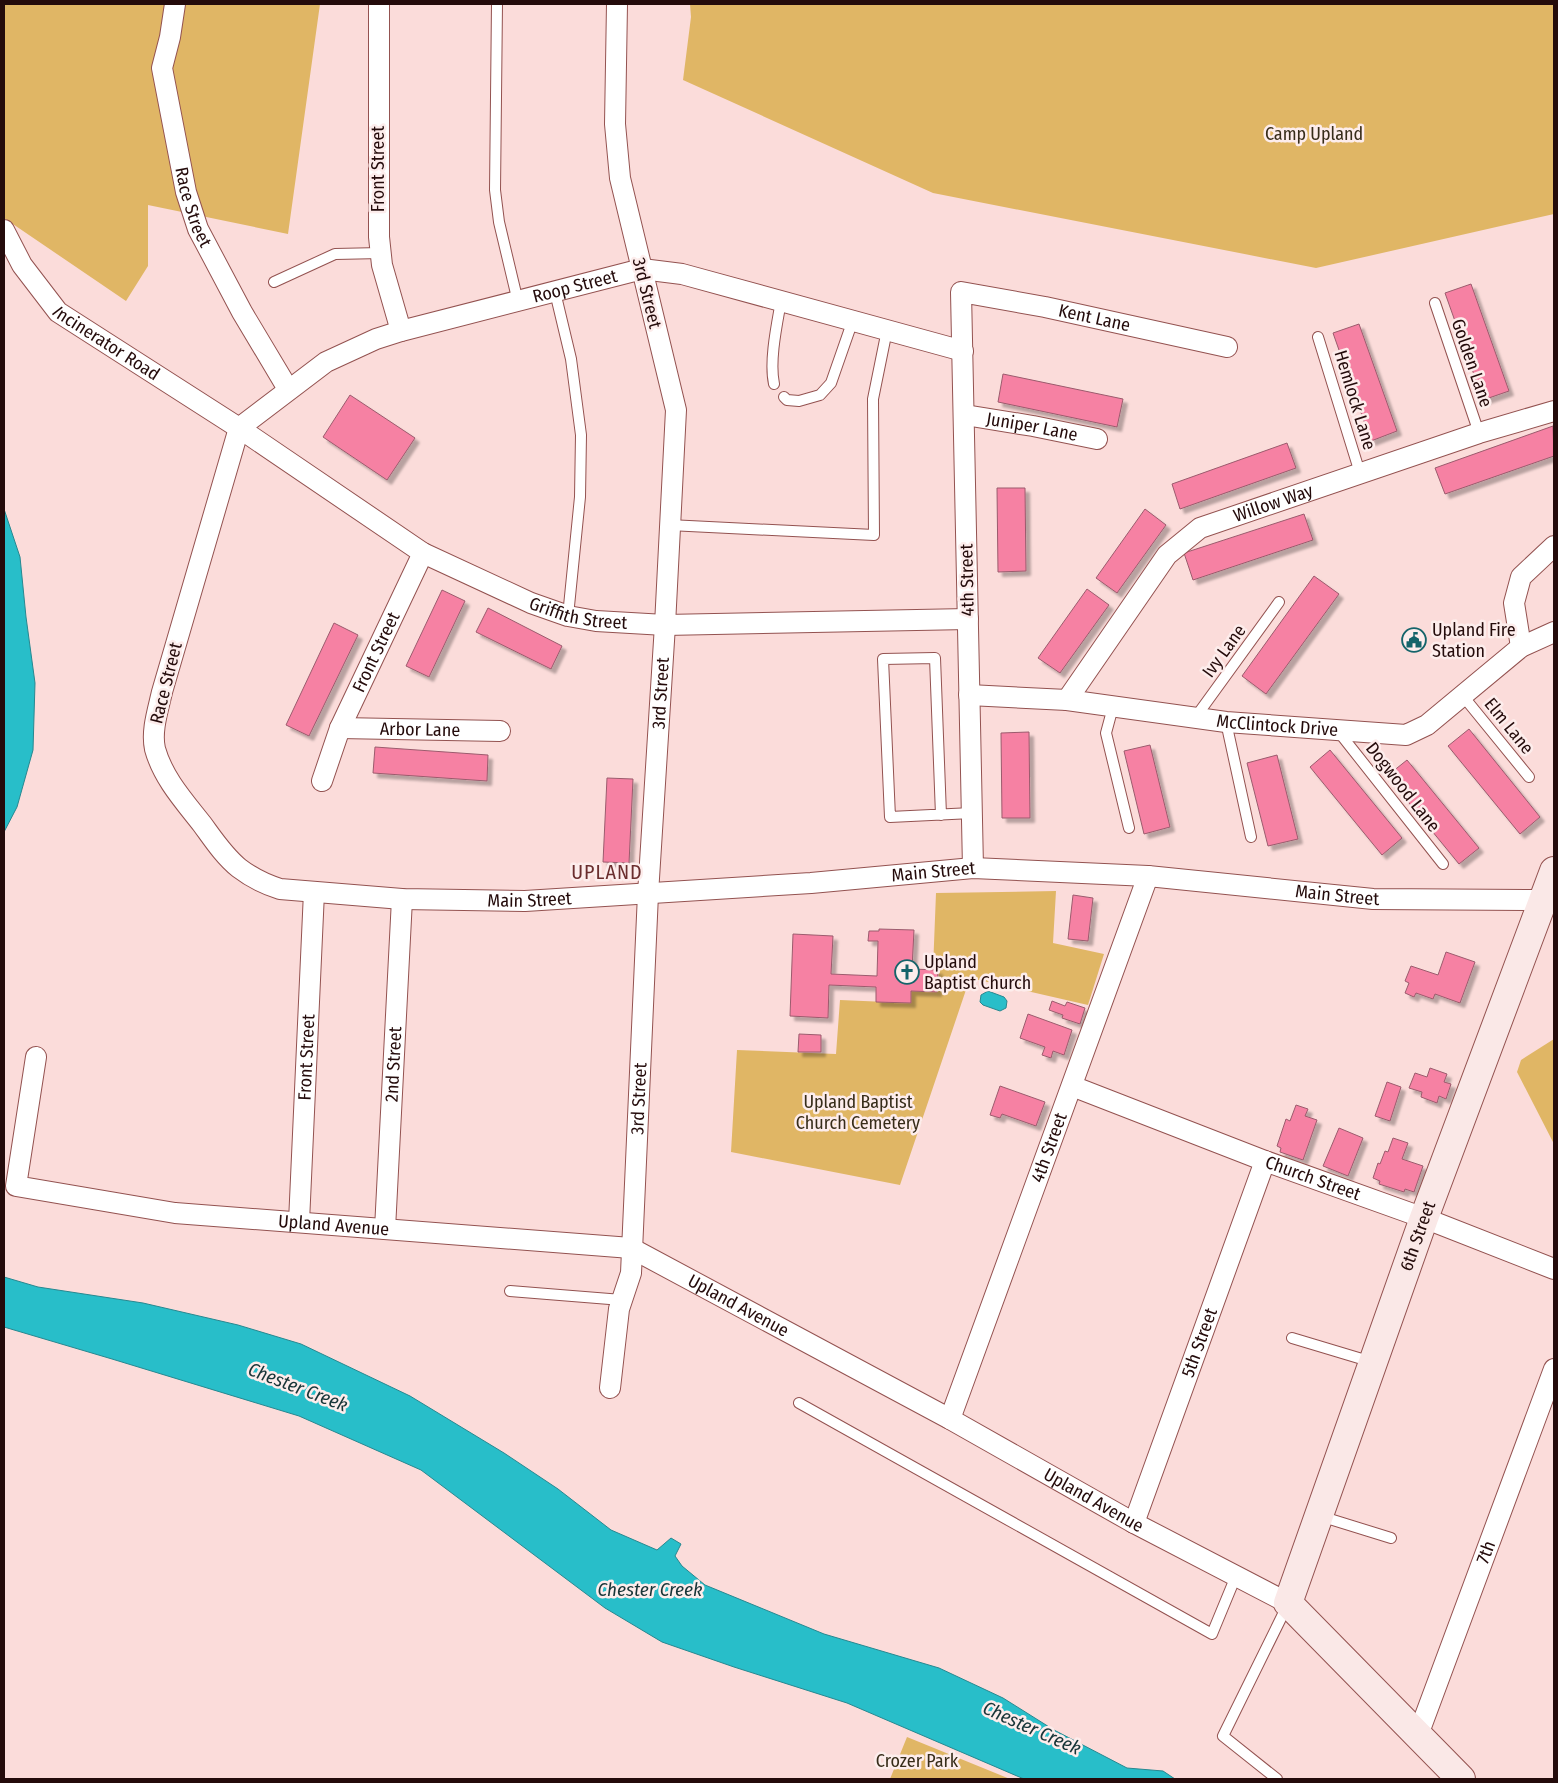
<svg xmlns="http://www.w3.org/2000/svg" width="1558" height="1783" font-family="'Fira Sans Condensed',sans-serif">
<style>
.green{fill:#e0b665}
.water{fill:#28bec9;stroke:#278890}
.building{fill:#f681a3;stroke:#9b5b6d;filter:url(#shadow)}
.lines{fill:none;stroke-linecap:round;stroke-linejoin:round}
.lane-casing{stroke:#935250;stroke-width:12}
.street-casing{stroke:#935250;stroke-width:22}
.secondary-casing{stroke:#935250;stroke-width:30}
.lane{stroke:#fff;stroke-width:10}
.street{stroke:#fff;stroke-width:20}
.secondary{stroke:#fae8e7;stroke-width:28}
.labels{text-anchor:middle;dominant-baseline:central;stroke-width:5;stroke-linejoin:round;paint-order:stroke}
.park-label{font-size:18px;fill:#372c19;stroke:#fdedec}
.street-label{font-size:18px;fill:#240b0b;stroke:#fdedec}
.poi-label{font-size:18px;fill:#240b0b;stroke:#fdedec;text-anchor:start}
.water-label{font-size:19px;font-style:italic;fill:#183538;stroke:#fdedec}
.quarter-label{font-size:20px;letter-spacing:1px;fill:#6b2e2e;stroke:#fdedec}
</style>
<defs>
<filter id="shadow"><feDropShadow dx="4.5" dy="4.5" stdDeviation="1" flood-color="#0004"/></filter>
</defs>
<rect width="100%" height="100%" fill="#fbdcda"/>
<path class="green" d="M4 4H320L288 234 148 205V266L126 301 4 218Z
M690 4H1554V214L1316 268 933 193 683 80 691 17Z
M1056 891 1053 943 1104 954 1088 1005 970 978 900 1185 731 1152 737 1050 836 1054 840 1000 910 1003 911 991 937 992 939 970 933 969 936 893Z
M1554 1039V1144L1517 1072 1521 1060Z
M907 1737 1010 1779H890Z"/>
<path class="water" d="M4 509 20 557 26 617 35 683 33 750 17 807 4 832Z
M988 991 1004 997 1007 1001 1006 1008 1000 1011 983 1005 980 1002 981 995Z
M4 1277 38 1287 143 1303 238 1325 301 1344 410 1396 504 1453 558 1489 611 1530 657 1550 671 1538 681 1544 675 1556 682 1566 705 1585 824 1634 939 1668 1003 1698 1054 1730 1127 1768 1163 1771 1175 1779H1024L847 1703 734 1667 662 1642 605 1608 421 1470 299 1416 112 1359 4 1327Z"/>
<path class="building" d="M1471 284 1509 391 1483 400 1445 293Z
M1359 324 1397 431 1371 441 1333 333Z
M1003 374 1123 399 1117 427 998 402Z
M350 395 415 438 387 480 323 437Z
M1553 426 1554 456 1445 494 1435 468Z
M1287 443 1296 468 1180 509 1172 484Z
M997 488H1025L1026 571 998 572Z
M1145 509 1166 525 1117 593 1096 578Z
M1304 514 1313 540 1193 580 1184 553Z
M1314 576 1339 594 1266 694 1242 676Z
M1087 589 1109 605 1060 673 1038 658Z
M442 590 465 601 429 677 406 666Z
M488 608 562 646 551 669 476 632Z
M334 623 358 635 309 736 286 725Z
M1469 729 1540 817 1520 834 1448 746Z
M1029 732 1030 818H1002L1001 733Z
M1150 745 1170 827 1144 834 1124 751Z
M375 747 488 755 487 781 373 773Z
M1330 750 1402 838 1382 855 1310 767Z
M1277 755 1298 839 1268 846 1247 763Z
M1407 760 1479 848 1459 864 1387 776Z
M607 778 633 779 629 863 603 862Z
M1073 895 1093 898 1088 941 1068 939Z
M879 929 914 930 912 969 938 970 937 992 911 991V1003L876 1002V987L829 985 828 1018 790 1016 793 934 833 936 831 974 877 976 878 941H868L869 931H879Z
M1446 952 1475 962 1460 1003 1435 994 1433 999 1416 993 1414 997 1405 993 1409 983 1405 981 1411 966 1438 975Z
M1052 1001 1065 1006 1067 1002 1085 1008 1080 1024 1062 1018 1063 1015 1049 1010Z
M1028 1014 1072 1030 1064 1055 1053 1051 1051 1058 1042 1055 1045 1047 1020 1038Z
M799 1034 821 1035V1052H798Z
M1430 1068 1447 1074 1444 1082 1451 1084 1446 1099 1439 1096 1437 1103 1421 1097 1422 1092 1409 1088 1415 1073 1427 1077Z
M1387 1082 1401 1087 1390 1121 1375 1116Z
M1000 1086 1045 1102 1036 1126 1002 1114 1000 1118 990 1115Z
M1296 1105 1308 1109 1305 1116 1317 1120 1303 1160 1280 1152 1281 1148 1277 1146 1286 1119 1290 1121Z
M1339 1128 1363 1138 1348 1176 1323 1166Z
M1393 1138 1408 1143 1402 1159 1423 1166 1414 1192 1405 1189 1404 1192 1379 1184 1380 1181 1373 1178 1378 1163 1380 1164 1385 1151 1388 1152Z"/>
<g class="lines">
<g class="lane-casing">
<path id="lane" d="M497 4 495 190 499 222 518 302
M274 282 335 254 381 253
M555 292 571 359 581 435 580 497 568 616
M1435 303 1479 433
M1318 337 1360 473
M774 384C769 361 777 324 781 301
M784 397 787 400 799 401 820 395 831 383 853 320
M669 525 874 535 873 399 887 330
M1463 696 1529 777
M1113 707 1106 733 1129 828
M1195 718 1279 602
M1226 722 1251 837
M1338 731 1443 864
M941 815 935 658 883 659 890 817 972 813
M510 1291 622 1300
M1292 1338 1372 1362
M799 1403 1212 1634 1236 1576
M1320 1516 1391 1538
M1277 1779 1223 1736 1288 1604"/>
</g>
<g class="street-casing">
<g id="street">
<path id="s1" d="M175 4 170 37 162 68 186 192 198 229 242 312 288 389"/>
<path d="M379 4V237L382 265 401 331"/>
<path id="s2" d="M4 230 22 265 58 312 239 428 423 553 531 603 568 616 596 621 665 625 968 619"/>
<path id="s3" d="M965 415 1033 426 1097 439"/>
<path id="s4" d="M239 428 162 692C158 710 151 731 155 749 163 778 184 801 202 824 213 839 224 856 239 868 252 878 264 884 280 889L402 899 525 901 811 883 973 868 1148 876 1373 899 1544 900"/>
<path id="s5" d="M239 428 326 362 376 339 401 331 642 269 682 274 963 351"/>
<path d="M1521 647 1514 603 1521 577 1554 546"/>
<path id="s6" d="M969 695 1067 700 1226 722 1406 735 1427 725 1521 647 1554 632"/>
<path id="s7" d="M1067 700 1167 555 1200 528 1479 433 1554 411"/>
<path id="s8" d="M340 728 500 731"/>
<path id="s9" d="M322 781 340 728 423 553"/>
<path id="s10" d="M973 868 961 292 1045 307 1227 347"/>
<path id="s11" d="M36 1057 16 1186 175 1213 631 1248 950 1419 1134 1523 1288 1603"/>
<path id="s12" d="M1072 1086 1265 1161 1424 1218 1554 1269"/>
<path id="s13" d="M299 1222 314 892"/>
<path id="s14" d="M385 1229 402 899"/>
<path id="s15" d="M610 1388 619 1309 631 1273 648 894 665 625 676 410 620 178 615 124 617 4"/>
<path id="s16" d="M950 1419 1148 876"/>
<path id="s17" d="M1134 1523 1265 1161"/>
<path id="s18" d="M1418 1735 1554 1369"/>
</g>
</g>
<g class="secondary-casing">
<g id="secondary">
<path id="s19" d="M1461 1779 1288 1603 1424 1218 1554 871"/>
</g>
</g>
<use href="#lane" class="lane"/>
<use href="#street" class="street"/>
<use href="#secondary" class="secondary"/>
</g>
<defs>
<g id="civic-ring" transform="scale(1.25)"><circle r="9.5" fill="#fdedec" stroke="#15646a" stroke-width="1.5"/><path d="M-.6-6.5H3V-4.5H.6V-3L4-1V1h2V6H-6V1h2V-1L-.6-3ZM-1.2 2.5V6h2.4V2.5Z" fill="#15646a"/></g>
<g id="church-ring" transform="scale(1.25)"><circle r="9.5" fill="#fdedec" stroke="#15646a" stroke-width="1.5"/><path d="M-1.2-6h2.4v3.5h3.3v2.4h-3.3V6h-2.4V-.1h-3.3v-2.4h3.3Z" fill="#15646a"/></g>
</defs>
<g fill-rule="evenodd">
<use href="#civic-ring" x="1414" y="640"/>
<use href="#church-ring" x="907" y="972"/>
</g>
<g class="labels">
<g class="park-label">
<text x="1314" y="134">Camp Upland</text>
<text x="858" y="1102">Upland Baptist<tspan x="858" dy="21">Church Cemetery</tspan></text>
<text x="917" y="1761">Crozer Park</text>
</g>
<g class="street-label">
<text transform="translate(378 169) rotate(-90)">Front Street</text>
<text stroke="none"><textPath href="#s1" startOffset="208">Race Street</textPath></text>
<text stroke="none"><textPath href="#s5" startOffset="370">Roop Street</textPath></text>
<text transform="translate(647 293) rotate(76)">3rd Street</text>
<text stroke="none"><textPath href="#s10" startOffset="712">Kent Lane</textPath></text>
<text stroke="none"><textPath href="#s2" startOffset="156">Incinerator Road</textPath></text>
<text transform="translate(1472 363) rotate(71)">Golden Lane</text>
<text transform="translate(1355 400) rotate(73)">Hemlock Lane</text>
<text stroke="none"><textPath href="#s3" startOffset="68">Juniper Lane</textPath></text>
<text stroke="none"><textPath href="#s7" startOffset="296">Willow Way</textPath></text>
<text transform="translate(967 580) rotate(-91)">4th Street</text>
<text stroke="none"><textPath href="#s2" startOffset="704">Griffith Street</textPath></text>
<text transform="translate(1224 651) rotate(-54)">Ivy Lane</text>
<text stroke="none"><textPath href="#s9" startOffset="140">Front Street</textPath></text>
<text transform="translate(166 683) rotate(-76)">Race Street</text>
<text stroke="none"><textPath href="#s15" startOffset="698">3rd Street</textPath></text>
<text stroke="none"><textPath href="#s6" startOffset="310">McClintock Drive</textPath></text>
<text transform="translate(1509 726) rotate(51)">Elm Lane</text>
<text stroke="none"><textPath href="#s8" startOffset="80">Arbor Lane</textPath></text>
<text transform="translate(1403 787) rotate(52)">Dogwood Lane</text>
<text stroke="none"><textPath href="#s4" startOffset="1181">Main Street</textPath></text>
<text stroke="none"><textPath href="#s4" startOffset="1586">Main Street</textPath></text>
<text stroke="none"><textPath href="#s4" startOffset="776">Main Street</textPath></text>
<text stroke="none"><textPath href="#s13" startOffset="165">Front Street</textPath></text>
<text stroke="none"><textPath href="#s14" startOffset="165">2nd Street</textPath></text>
<text stroke="none"><textPath href="#s15" startOffset="292">3rd Street</textPath></text>
<text stroke="none"><textPath href="#s16" startOffset="289">4th Street</textPath></text>
<text stroke="none"><textPath href="#s12" startOffset="258">Church Street</textPath></text>
<text stroke="none"><textPath href="#s11" startOffset="451">Upland Avenue</textPath></text>
<text stroke="none"><textPath href="#s19" startOffset="636">6th Street</textPath></text>
<text stroke="none"><textPath href="#s11" startOffset="871">Upland Avenue</textPath></text>
<text stroke="none"><textPath href="#s17" startOffset="192">5th Street</textPath></text>
<text stroke="none"><textPath href="#s11" startOffset="1276">Upland Avenue</textPath></text>
<text stroke="none"><textPath href="#s18" startOffset="195">7th</textPath></text>
</g>
<g class="poi-label">
<text x="1432" y="630">Upland Fire<tspan x="1432" dy="21">Station</tspan></text>
<text x="924" y="962">Upland<tspan x="924" dy="21">Baptist Church</tspan></text>
</g>
<g class="water-label">
<text transform="translate(298 1387) rotate(21)">Chester Creek</text>
<text x="650" y="1589">Chester Creek</text>
<text transform="translate(1032 1728) rotate(24)">Chester Creek</text>
</g>
<g class="quarter-label">
<text x="607" y="872">UPLAND</text>
</g>
</g>
<rect width="1558" height="1783" fill="none" stroke="#240b0b" stroke-width="10"/>
</svg>
